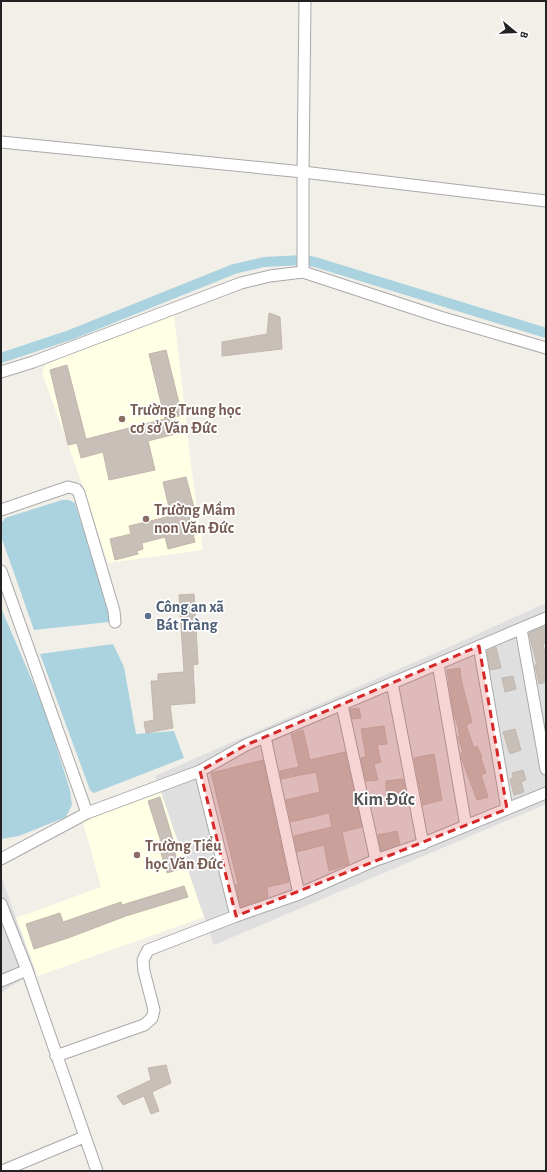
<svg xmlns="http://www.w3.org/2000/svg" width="547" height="1172" font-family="'Alegreya Sans',sans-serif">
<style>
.residential{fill:#e0dfdf}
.education{fill:#ffffe5}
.water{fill:#aad3df}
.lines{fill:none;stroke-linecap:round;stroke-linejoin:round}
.canal{stroke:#aad3df;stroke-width:10}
.building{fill:#c7bfb8;stroke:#c4b6ab}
.minor-casing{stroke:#a9a9a9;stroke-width:13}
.minor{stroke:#fff;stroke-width:11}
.marked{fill:#d62828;fill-opacity:0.2;stroke:#d62828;stroke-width:3;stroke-dasharray:8 5;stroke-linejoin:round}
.education-dot{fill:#8d6e63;stroke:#fff;stroke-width:1.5}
.service-dot{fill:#5c6f8a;stroke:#fff;stroke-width:1.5}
.labels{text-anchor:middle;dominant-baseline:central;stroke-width:3.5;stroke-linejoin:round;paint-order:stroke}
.education-label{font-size:16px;font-weight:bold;fill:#785e54;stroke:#fff;text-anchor:start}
.service-label{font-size:16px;font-weight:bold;fill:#4e5e75;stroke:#fff;text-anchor:start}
.quarter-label{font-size:18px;font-weight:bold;fill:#555;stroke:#fff}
</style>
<rect width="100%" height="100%" fill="#f2efe9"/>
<path class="residential" d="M546 603V804L214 945 155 776 447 648Z
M1 876 35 971 1 993Z"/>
<path class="education" d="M174 314 191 465 203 550 108 563 84 489 42 373 46 364Z
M160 790 204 917 38 976 16 918 101 887 83 822Z"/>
<path class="water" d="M62 500H69L75 503 109 612V622L34 630 1 536V524L5 518Z
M1 608 44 708 70 790 72 805 66 817 19 836 1 839Z
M113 644 124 667 136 734 174 731 184 758 94 793 90 790 40 654Z"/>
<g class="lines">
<path class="canal" d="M1 358 70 335 234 269 264 262 303 260 315 262 546 333"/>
</g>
<path class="building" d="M269 313 280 317 282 349 222 356V342L267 334Z
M166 350 182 415 175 417 179 433 148 441 155 470 109 480 103 452 81 458 77 443 68 445 50 370 67 365 86 439 165 419 149 354Z
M186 477 196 515 189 517 195 542 168 549 165 537 142 543 143 549 137 551 138 554 115 560 110 539 131 534 129 526 171 516 163 482Z
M194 594 198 664 193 665 195 703 170 705 173 728 146 733 144 722 154 720 151 681H158V674L184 672 179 595Z
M546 626V643L543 644 546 658V682L539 684 535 665H537L529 633Z
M496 647 501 668 490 670 487 651Z
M460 668 461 679 472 722 466 725 474 748 477 746 482 757 481 758 486 773 481 775 488 797 477 800 461 757V753L463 752 458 737 460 736 458 731 459 730 454 715 449 684 447 670Z
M513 676 516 689 505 692 502 678Z
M359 708 361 718 352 719 350 709Z
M384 726 387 744 377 745 381 762 374 764 378 780 366 781 361 758 366 757 361 729Z
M515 729 521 750 510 754 503 732Z
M303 730 310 760 345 752 362 827 342 832 349 864 329 871 324 845 297 852 294 836 332 827 329 813 291 822 286 800 320 792 316 772 281 779 280 771 299 767 291 734Z
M434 754 442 800 423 805 414 758Z
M263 760 289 882 267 887 268 897 241 907 235 885 238 884 211 773Z
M523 770 526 780 521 782 524 792 514 795 510 779 513 778 512 773Z
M403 779 406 793 386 796V781Z
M160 797 174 843H172L180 869 167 873 159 846 162 845 148 801Z
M397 831 400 844 381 851 378 835Z
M184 886 188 897 126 916 68 938 34 949 26 924 60 913 63 922 121 902 122 905Z
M166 1065 171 1083 152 1092 159 1111 151 1114 144 1096 123 1105 117 1096 151 1080 148 1068Z"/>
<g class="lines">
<g class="minor-casing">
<path id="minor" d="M1 142 303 172 546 201
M303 272V172L305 1
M1 372 33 362 241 283 270 276 303 272 440 317 546 348
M1 510 68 487 76 489 79 493 114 611 115 622
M1 571 87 813
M521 629 546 769
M479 646 507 809
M438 664 466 826
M392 683 423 844
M342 705 376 860
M265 737 299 894
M200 771 236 916
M1 859 87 813 200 771 246 745 546 618
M1 904 27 970 97 1171
M1 981 27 970
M56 1056 144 1025 152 1018 154 1010 144 971 143 960 148 950 236 916 299 894 376 860 419 845 546 793
M2 1171 84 1137"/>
</g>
<use href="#minor" class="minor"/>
</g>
<path class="marked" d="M479 646 507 809 236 916 200 771 246 745Z"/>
<g class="education-dot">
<circle cx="122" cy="419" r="4"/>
<circle cx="146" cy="519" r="4"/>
<circle cx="137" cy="855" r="4"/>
</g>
<circle class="service-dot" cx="148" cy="616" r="4"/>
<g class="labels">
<g class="education-label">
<text x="130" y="410">Trường Trung học<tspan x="130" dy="18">cơ sở Văn Đức</tspan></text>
<text x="154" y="510">Trường Mầm<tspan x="154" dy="18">non Văn Đức</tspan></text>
<text x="145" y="846">Trường Tiểu<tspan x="145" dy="18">học Văn Đức</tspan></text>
</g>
<g class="service-label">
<text x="156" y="607">Công an xã<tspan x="156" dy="18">Bát Tràng</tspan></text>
</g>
<g class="quarter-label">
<text x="384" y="800">Kim Đức</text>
</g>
</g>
<rect width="547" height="1172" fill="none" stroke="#222222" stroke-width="4"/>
<g transform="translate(515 32) rotate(108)" stroke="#ffffff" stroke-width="3" paint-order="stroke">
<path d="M0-3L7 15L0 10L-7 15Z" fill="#222222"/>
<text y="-6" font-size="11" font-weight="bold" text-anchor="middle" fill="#222222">B</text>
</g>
</svg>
